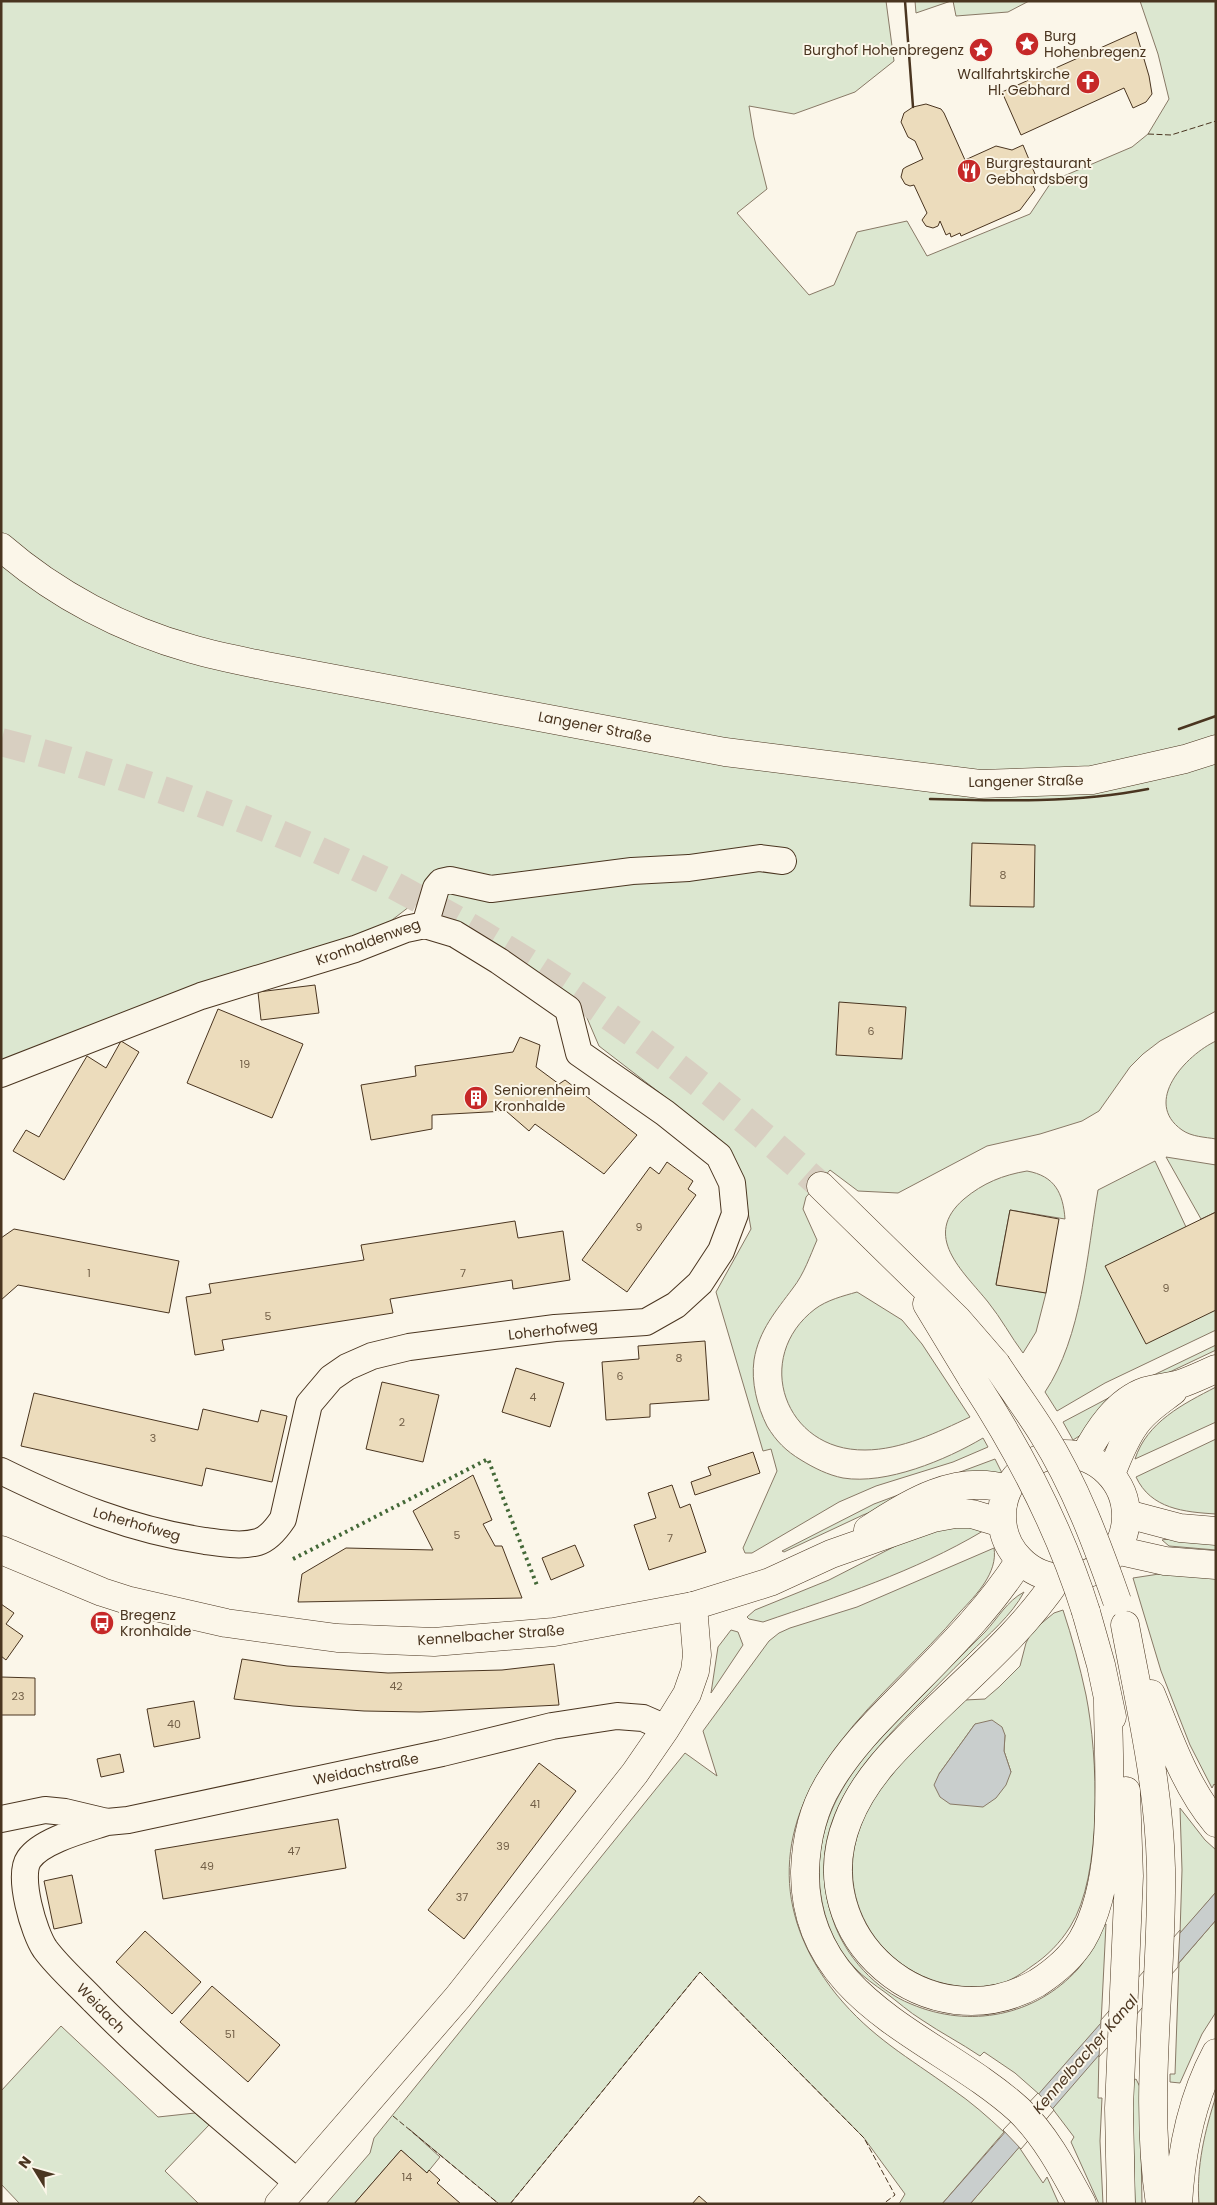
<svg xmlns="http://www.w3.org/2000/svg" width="1217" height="2205" font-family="Poppins,sans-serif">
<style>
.green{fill:#dce7d0;stroke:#887966;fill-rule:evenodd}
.water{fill:#c9cecd;stroke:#887966}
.pier{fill:#fbf6e9;stroke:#887966}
.building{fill:#ecdcbc;stroke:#4a3520}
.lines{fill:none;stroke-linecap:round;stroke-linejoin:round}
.motorway-tunnel{stroke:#d8cfc1;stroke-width:28;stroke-dasharray:28 14;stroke-linecap:butt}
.minor-casing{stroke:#4a3520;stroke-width:28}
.tertiary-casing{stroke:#4a3520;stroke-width:29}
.secondary-casing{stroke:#4a3520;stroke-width:29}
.motorway-casing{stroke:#4a3520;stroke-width:29}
.minor{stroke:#fbf6e9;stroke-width:26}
.tertiary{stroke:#fbf6e9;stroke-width:28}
.secondary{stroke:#fbf6e9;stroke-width:28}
.motorway{stroke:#fbf6e9;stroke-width:28}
.motorway-bridge-casing{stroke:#4a3520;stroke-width:29;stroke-linecap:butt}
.motorway-bridge{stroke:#fbf6e9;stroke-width:28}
.hedge{stroke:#436837;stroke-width:4;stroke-dasharray:2.5 4;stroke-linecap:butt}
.fence{stroke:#4a3520;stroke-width:1;stroke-dasharray:6 2.5;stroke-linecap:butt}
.wall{stroke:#4a3520;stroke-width:2.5}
.labels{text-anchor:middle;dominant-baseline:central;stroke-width:4;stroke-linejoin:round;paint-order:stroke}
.number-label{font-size:11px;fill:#725f47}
.poi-label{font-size:14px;fill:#4a3520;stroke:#fbf6e9;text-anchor:start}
.street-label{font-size:14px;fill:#4a3520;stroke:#fbf6e9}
.water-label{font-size:15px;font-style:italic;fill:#4a3520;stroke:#fbf6e9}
</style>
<rect width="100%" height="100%" fill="#fbf6e9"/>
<path class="green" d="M1 1H886L894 61 855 92 794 114 749 106 754 137 767 189 737 213 809 295 834 285 857 232 907 221 927 256 1030 214 1052 181 1132 147 1148 134 1169 99 1158 54 1140 1H1216V1011L1160 1041 1143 1054 1130 1067 1099 1111 1082 1121 1040 1134 987 1146 898 1193 858 1191 830 1170 806 1197 803 1209 817 1240C810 1256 804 1274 793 1288 776 1311 759 1330 754 1360 751 1382 757 1406 767 1426 776 1441 786 1451 801 1460 814 1468 828 1475 843 1478 886 1485 946 1460 983 1438L988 1447 953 1462 876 1486 839 1502 752 1553H745L743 1548 777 1471 771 1449 763 1451 716 1292 751 1229 742 1177 717 1137 599 1046 581 1004 449 917 414 903 383 927 1 1061Z
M915 1H951L916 13Z
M953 1H1029L1008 12 956 16Z
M1216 1041V1139C1205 1137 1192 1137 1182 1130 1142 1102 1186 1055 1216 1041Z
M1166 1157 1216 1165V1212L1201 1219Z
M1155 1161 1186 1227 1216 1310V1330L1105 1383 1057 1411 1045 1392C1082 1337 1087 1254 1098 1190Z
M1027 1171C1055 1176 1063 1193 1065 1219L1010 1210 996 1284 1046 1293 1036 1332 1023 1353C1011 1337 1001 1318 988 1302 963 1271 921 1236 964 1199 983 1183 1003 1175 1027 1171Z
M857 1292 902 1320 922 1344 970 1417C938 1432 901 1450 865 1450 784 1451 752 1357 815 1309 827 1300 843 1296 857 1292Z
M1216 1345V1350L1136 1388 1084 1433 1073 1440 1063 1422 1135 1384Z
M1216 1387V1422L1135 1459C1147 1422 1183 1404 1216 1387Z
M1216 1439V1514C1184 1512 1151 1509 1136 1477Z
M995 1459 1002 1473 941 1484 863 1515 784 1552 782 1551 874 1504Z
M959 1523 983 1531C914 1572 839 1596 763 1622L749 1619 747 1617 755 1610 829 1580 915 1536Z
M1168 1539 1216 1544V1550L1169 1546 1162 1540Z
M994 1548C998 1573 976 1595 960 1612 922 1657 876 1695 840 1742 776 1824 770 1911 836 1994 872 2038 908 2057 952 2089 971 2102 988 2117 1004 2132L942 2204H899L905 2194 864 2138 700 1972 510 2204H499L409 2129 440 2157 427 2173 401 2150 354 2204H326L370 2153 374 2138 685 1753 717 1776 703 1731 769 1641 779 1633 790 1628 857 1607Z
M1159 1574 1216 1578V1786L1214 1784 1212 1788 1190 1745 1161 1671 1133 1578Z
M1024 1592C1012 1615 988 1635 969 1654 949 1673 930 1693 910 1713 852 1772 803 1833 833 1920 845 1956 876 1990 911 2004 970 2029 1035 2016 1078 1969 1089 1957 1097 1932 1106 1924L1101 2024 1040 2095 1015 2073 984 2052 980 2056C961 2043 941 2033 922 2020 909 2012 898 2002 886 1993 875 1985 863 1977 854 1967 834 1945 823 1917 820 1888 812 1805 865 1753 919 1699 941 1676 963 1654 985 1632 998 1618 1007 1601 1024 1592Z
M1063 1610C1072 1637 1080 1667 1086 1695 1098 1755 1103 1876 1070 1927 1060 1943 1047 1956 1032 1966 1024 1972 1012 1980 1003 1983 911 2006 828 1921 859 1830 877 1777 926 1739 965 1700L985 1699 999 1687 1020 1666 1026 1643 1032 1631 1054 1613ZM975 1724 1005 1735 1004 1751 1011 1772 939 1774Z
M731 1630 738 1632 743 1645 711 1693 718 1647Z
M1180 1808 1205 1840 1216 1850V1892L1180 1934 1182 1870Z
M1216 1920V2012L1202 2034 1180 2083 1170 2082V2074H1175L1179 1963Z
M61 2026 158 2117 195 2113 209 2125 165 2171 199 2204H20L1 2184V2091Z
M1099 2053 1098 2098H1102L1100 2141 1103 2204H1099L1071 2142 1074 2137 1052 2108Z
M1136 2079 1140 2087 1142 2204H1135L1132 2093 1134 2080Z
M1216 2096V2204H1199C1196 2167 1205 2130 1216 2096Z
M1019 2147 1043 2183 1047 2177 1059 2204H970Z"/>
<path class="water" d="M992 1720 1002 1727 1005 1735 1004 1751 1011 1772 1006 1785 996 1798 983 1807 950 1804 940 1797 934 1785 939 1774 975 1724Z
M1216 1892V1920L970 2204H942Z"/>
<path class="pier" d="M1180 1930 1178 1967 1099 2057 1101 2020Z
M1038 2093 1054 2110 1021 2149 1003 2130Z"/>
<path class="building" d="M1136 32 1149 76 1152 94 1146 102 1133 108 1124 88 1021 135 1002 92Z
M926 104 941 109 944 113 965 160 996 146 1012 150 1023 145 1035 174 1029 177 1035 190 1020 210 961 236 960 233 951 237 950 233 946 235 940 221 938 226 933 228 926 226 922 220 927 213 914 185 910 186 905 184 901 177 903 169 906 167 923 159 915 141 908 137 901 122 904 113 913 107Z
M972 843 1035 845 1034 907 970 906Z
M315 985 319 1013 261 1020 258 992Z
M839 1002 906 1007 902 1059 836 1055Z
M218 1009 303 1044 272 1118 187 1083Z
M520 1037 540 1045 536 1067 559 1084 565 1080 637 1135 604 1174 535 1124 529 1131 506 1111 432 1115V1129L371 1140 361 1085 416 1076 415 1066 513 1052Z
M121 1041 139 1052 64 1180 13 1151 26 1130 39 1137 87 1056 106 1068Z
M667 1162 693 1181 688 1189 696 1195 627 1292 582 1260 650 1167 659 1174Z
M1010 1210 1059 1219 1046 1293 996 1285Z
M1216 1212V1310L1146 1344 1105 1266Z
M515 1221 518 1238 563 1231 570 1280 513 1289 512 1280 390 1299 393 1313 222 1340 224 1350 195 1355 186 1297 211 1293 209 1284 364 1260 361 1245Z
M14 1229 179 1261 169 1313 18 1285 1 1300V1238Z
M705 1341 709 1400 650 1404V1417L606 1420 602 1362 639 1359 638 1346Z
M516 1368 564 1383 550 1427 502 1412Z
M382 1382 439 1395 423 1462 366 1449Z
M34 1393 198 1430 203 1409 258 1422 261 1410 287 1416 272 1482 206 1468 202 1486 21 1446Z
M753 1452 760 1473 695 1495 691 1482 711 1475 708 1467Z
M473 1475 492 1520 483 1524 495 1546H502L522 1598 298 1602 302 1574 346 1548 433 1550 413 1511Z
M672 1485 680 1508 690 1504 706 1552 649 1570 634 1525 656 1518 648 1493Z
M575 1545 584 1566 551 1580 542 1558Z
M1 1604 14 1613 6 1624 23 1636 6 1660 1 1656Z
M242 1659 287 1666 388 1673 502 1670 554 1664 559 1705 420 1712 364 1711 293 1706 234 1699Z
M1 1677 35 1678V1715H1Z
M194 1701 200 1738 154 1747 147 1709Z
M120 1754 124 1772 101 1777 97 1759Z
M539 1763 576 1791 464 1939 428 1910Z
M338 1819 346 1868 163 1899 155 1850Z
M72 1875 82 1923 54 1929 44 1881Z
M145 1931 201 1982 172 2014 116 1962Z
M212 1986 280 2045 248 2082 180 2022Z
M401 2150 427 2173 429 2170 440 2180 437 2183 461 2204H354Z
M699 2196 708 2204H692Z"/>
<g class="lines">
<path class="motorway-tunnel" d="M1 742C129 775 256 819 375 876 395 885 414 897 434 907 574 983 702 1080 821 1186"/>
<g class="minor-casing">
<path id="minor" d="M425 925 436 888 441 882 450 880 491 889 632 871 689 868 760 858 783 861
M1 1074 201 996 355 949 406 929 425 925 455 934 499 961 568 1009 579 1053 665 1113 719 1156 732 1183 735 1214 721 1251 700 1283 676 1305 646 1322 555 1328 409 1347 372 1356 347 1367 331 1378 309 1404 283 1519C277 1528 268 1539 258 1542 241 1547 221 1543 205 1541 131 1530 68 1504 1 1471
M1 1819 45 1810 65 1812 107 1822 128 1820 442 1753 552 1726 617 1716 643 1718 666 1728
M107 1822C86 1829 42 1840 29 1859 17 1876 34 1933 45 1949 59 1968 78 1984 94 2001 158 2066 229 2124 298 2183"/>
</g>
<g class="tertiary-casing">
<path id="tertiary" d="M279 2204 458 1997 635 1773 666 1728 687 1694 695 1671 697 1655 693 1606"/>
</g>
<g class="secondary-casing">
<path id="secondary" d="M1 547C55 594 123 630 192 649 216 656 242 661 266 666L725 752 980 784 1092 780 1185 759 1216 749
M1002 1516a62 62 0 1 1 124 0a62 62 0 1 1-124 0Z
M1084 1457C1098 1430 1117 1401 1146 1391 1157 1388 1169 1387 1180 1384 1192 1380 1204 1374 1216 1369
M1111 1474C1118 1457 1124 1440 1135 1425 1144 1411 1160 1401 1173 1391
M868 1530C910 1502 956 1474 1008 1489
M1 1550 102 1592 130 1601 226 1623 337 1638 434 1642 554 1632 693 1606 770 1582 831 1554 933 1518 955 1514H972L1002 1523"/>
</g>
<g class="motorway-casing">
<path id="motorway" d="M821 1186 957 1319 996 1364
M927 1304 973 1380
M1127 1514 1180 1528 1216 1531
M1116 1550 1165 1561 1216 1565
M1020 1560C987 1612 942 1655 899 1699 873 1725 848 1751 829 1783 813 1809 806 1841 805 1871 803 2003 939 2037 1019 2110 1046 2136 1064 2171 1082 2204
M1058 1578C1023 1631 972 1674 927 1718 896 1748 864 1779 848 1820 801 1936 929 2045 1037 1983 1054 1972 1071 1958 1082 1940 1119 1877 1108 1771 1108 1699
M1086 1612 1101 1665 1112 1717
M1125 1625C1140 1706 1159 1785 1161 1868 1163 1980 1143 2092 1160 2204
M1151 1694C1169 1738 1185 1786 1216 1823
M1121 2204 1119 2108 1129 1876 1126 1791
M1178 2204C1181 2153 1192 2098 1216 2053"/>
</g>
<use href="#minor" class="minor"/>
<use href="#tertiary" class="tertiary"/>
<use href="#secondary" class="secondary"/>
<use href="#motorway" class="motorway"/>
<g class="motorway-bridge-casing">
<path id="motorway-bridge" d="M996 1364C1011 1387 1028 1410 1043 1434 1075 1485 1097 1544 1117 1601
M973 1380C1020 1452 1060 1529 1086 1612"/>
</g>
<use href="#motorway-bridge" class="motorway-bridge"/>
<path class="hedge" d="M293 1559 488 1459 538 1588"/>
<path class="fence" d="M1148 134 1171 135 1216 121
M393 2116 499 2204
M510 2204 700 1972 864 2138 895 2195 883 2204"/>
<path class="wall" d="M905 1 913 107
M1179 729 1216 716
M930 799C1003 801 1076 803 1148 789"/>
</g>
<defs>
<g id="sight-disc" transform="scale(1.25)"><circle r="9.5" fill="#c62828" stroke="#fbf6e9"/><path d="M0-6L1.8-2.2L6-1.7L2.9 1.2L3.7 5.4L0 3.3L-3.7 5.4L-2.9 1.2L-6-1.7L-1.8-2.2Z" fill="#fff"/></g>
<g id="church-disc" transform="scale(1.25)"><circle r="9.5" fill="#c62828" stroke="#fbf6e9"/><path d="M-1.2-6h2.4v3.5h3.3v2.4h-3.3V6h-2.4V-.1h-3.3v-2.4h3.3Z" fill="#fff"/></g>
<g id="restaurant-disc" transform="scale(1.25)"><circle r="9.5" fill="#c62828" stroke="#fbf6e9"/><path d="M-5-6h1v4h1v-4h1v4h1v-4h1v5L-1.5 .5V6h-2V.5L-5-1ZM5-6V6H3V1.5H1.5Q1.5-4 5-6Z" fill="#fff"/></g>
<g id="building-disc" transform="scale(1.25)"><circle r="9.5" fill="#c62828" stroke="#fbf6e9"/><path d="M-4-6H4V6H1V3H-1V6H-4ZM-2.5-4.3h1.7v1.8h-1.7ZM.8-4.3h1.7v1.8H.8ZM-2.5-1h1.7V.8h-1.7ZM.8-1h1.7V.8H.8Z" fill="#fff"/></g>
<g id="bus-disc" transform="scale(1.25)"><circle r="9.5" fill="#c62828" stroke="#fbf6e9"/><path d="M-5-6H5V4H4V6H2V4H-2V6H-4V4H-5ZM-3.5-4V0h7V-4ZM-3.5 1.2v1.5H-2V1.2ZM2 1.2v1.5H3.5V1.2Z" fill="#fff"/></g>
</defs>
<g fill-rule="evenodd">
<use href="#sight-disc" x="1027" y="44"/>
<use href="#sight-disc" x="981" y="50"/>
<use href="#church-disc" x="1088" y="82"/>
<use href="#restaurant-disc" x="969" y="171"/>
<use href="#building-disc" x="476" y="1098"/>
<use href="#bus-disc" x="102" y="1623"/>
</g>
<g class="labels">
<g class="number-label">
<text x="1003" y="875">8</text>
<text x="871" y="1031">6</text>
<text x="245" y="1064">19</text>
<text x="639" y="1227">9</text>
<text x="89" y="1273">1</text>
<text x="463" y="1273">7</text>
<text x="1166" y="1288">9</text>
<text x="268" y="1316">5</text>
<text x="679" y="1358">8</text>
<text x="620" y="1376">6</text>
<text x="533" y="1397">4</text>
<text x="402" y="1422">2</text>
<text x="153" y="1438">3</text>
<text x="457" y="1535">5</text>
<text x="670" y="1538">7</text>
<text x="396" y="1686">42</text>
<text x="18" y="1696">23</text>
<text x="174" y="1724">40</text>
<text x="535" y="1804">41</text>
<text x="503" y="1846">39</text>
<text x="294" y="1851">47</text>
<text x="207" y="1866">49</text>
<text x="462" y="1897">37</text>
<text x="230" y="2034">51</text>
<text x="407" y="2177">14</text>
</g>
<g class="poi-label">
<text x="1044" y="36">Burg<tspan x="1044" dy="16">Hohenbregenz</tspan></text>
<text x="964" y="50" text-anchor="end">Burghof Hohenbregenz</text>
<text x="1070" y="74" text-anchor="end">Wallfahrtskirche<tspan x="1070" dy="16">Hl. Gebhard</tspan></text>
<text x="986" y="163">Burgrestaurant<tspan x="986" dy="16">Gebhardsberg</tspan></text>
<text x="494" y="1090">Seniorenheim<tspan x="494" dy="16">Kronhalde</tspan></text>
<text x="120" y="1615">Bregenz<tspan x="120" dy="16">Kronhalde</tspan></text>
</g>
<g class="street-label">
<text transform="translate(595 727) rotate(11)">Langener Straße</text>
<text transform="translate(1026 781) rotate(-1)">Langener Straße</text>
<text transform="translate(368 942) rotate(-20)">Kronhaldenweg</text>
<text transform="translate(553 1330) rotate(-6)">Loherhofweg</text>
<text transform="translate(137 1524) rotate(16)">Loherhofweg</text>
<text transform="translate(491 1635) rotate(-4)">Kennelbacher Straße</text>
<text transform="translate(366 1769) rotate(-12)">Weidachstraße</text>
<text transform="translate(101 2008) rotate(46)">Weidach</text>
</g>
<g class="water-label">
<text transform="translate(1085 2054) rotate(-49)">Kennelbacher Kanal</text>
</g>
</g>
<rect width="1217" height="2205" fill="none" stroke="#4a3520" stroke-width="5"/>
<g transform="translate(35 2170) rotate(307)" stroke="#fbf6e9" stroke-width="4" paint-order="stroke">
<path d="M0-4L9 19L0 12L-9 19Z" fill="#4a3520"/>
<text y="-8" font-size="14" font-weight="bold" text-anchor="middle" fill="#4a3520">N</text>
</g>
</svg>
